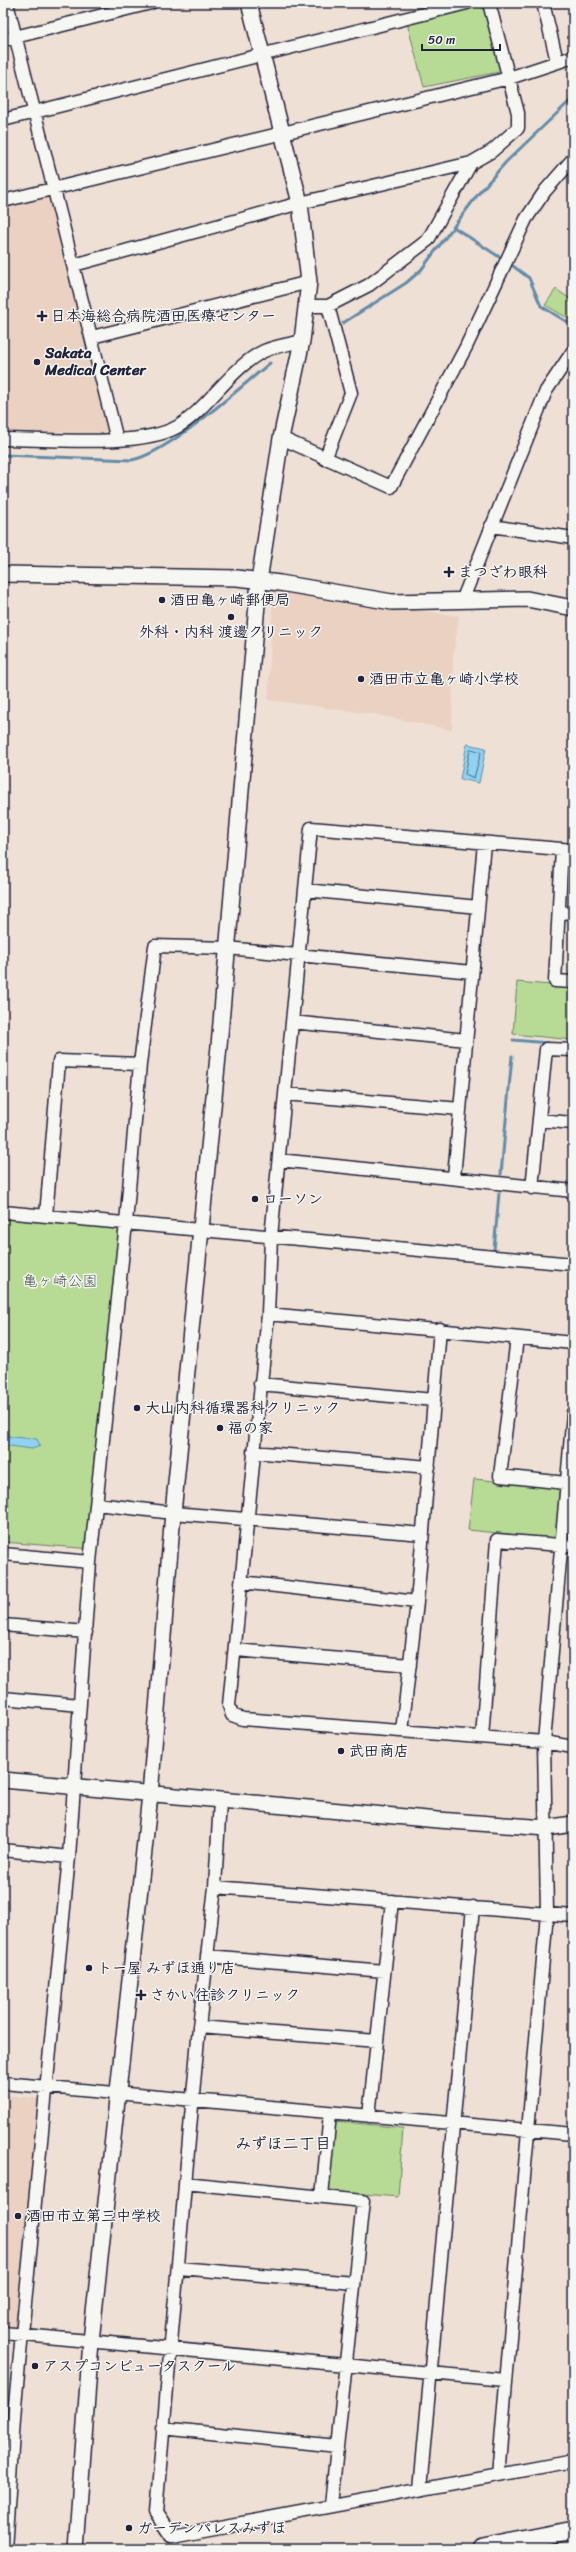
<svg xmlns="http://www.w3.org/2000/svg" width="576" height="2552" font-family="Sriracha,'Klee One',sans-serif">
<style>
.built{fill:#ead1c2}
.green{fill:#b7da94;stroke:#6c7e68}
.water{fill:#90d2f1;stroke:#648ca8}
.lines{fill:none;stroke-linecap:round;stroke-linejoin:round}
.shore{stroke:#4e6884;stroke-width:1}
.stream{stroke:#648ca8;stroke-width:3}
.minor-casing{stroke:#22223b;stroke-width:15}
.tertiary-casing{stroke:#22223b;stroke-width:18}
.trunk-casing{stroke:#22223b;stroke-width:22}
.minor{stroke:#f6f6f2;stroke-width:12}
.tertiary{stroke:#f6f6f2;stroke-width:15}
.trunk{stroke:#f6f6f2;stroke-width:19}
.poi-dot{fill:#22223b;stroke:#f6f6f2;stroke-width:1.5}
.labels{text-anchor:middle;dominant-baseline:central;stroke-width:3;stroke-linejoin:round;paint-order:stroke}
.poi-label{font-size:15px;font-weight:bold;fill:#22223b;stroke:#f6f6f2;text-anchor:start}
.park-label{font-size:15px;fill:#4f5956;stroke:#f6f6f2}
.neighbourhood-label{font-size:16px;font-weight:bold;fill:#22223b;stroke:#f6f6f2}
</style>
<rect width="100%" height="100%" fill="#efe0d6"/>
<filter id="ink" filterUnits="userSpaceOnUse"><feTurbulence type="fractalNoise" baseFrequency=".025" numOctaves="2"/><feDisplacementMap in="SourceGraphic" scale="8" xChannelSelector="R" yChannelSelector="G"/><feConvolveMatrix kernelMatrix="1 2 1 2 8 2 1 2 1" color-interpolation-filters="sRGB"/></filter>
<g filter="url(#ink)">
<path class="built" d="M49 194 111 425 107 433 3 432V206Z
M273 591 459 616 453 658 452 730 373 714 268 700Z
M3 2095 45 2099 22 2335 3 2333Z"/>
<path class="green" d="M485 3 504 71 424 87 407 23Z
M556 289 573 301V321L545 305Z
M517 982 573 987V1040L513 1034Z
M3 1216 122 1227 92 1549 3 1542Z
M474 1479 560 1487 555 1539 468 1530Z
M336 2121 403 2128 398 2197 328 2191Z"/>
<path class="water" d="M467 744 486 748 479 783 460 779Z
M3 1434 12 1437 37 1439 40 1446 32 1449 3 1445Z"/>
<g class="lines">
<path class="shore" d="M472 749 481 752 474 778 465 774 470 750Z"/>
<path class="stream" d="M455 228 504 260
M509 263 529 278 541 306 567 322
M343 323 406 283 421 270 479 193 506 162 573 98
M3 455 132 460C170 452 238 389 270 363
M513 1040 549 1043
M501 1174 512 1056
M494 1250 499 1193"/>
<g class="minor-casing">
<path id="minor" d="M7 3 117 440
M543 3 557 61
M3 40 151 3
M3 120 467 3
M3 201 509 78 573 57
M74 265 300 203 471 163 492 151 518 128V113L489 3
M307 306H328L369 285 428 240 471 163
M92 337 309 282
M281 438 391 487 466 347 526 219 545 191 573 159
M3 439C47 439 140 448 177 427 206 411 232 366 264 351 275 346 290 344 302 341
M325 459 351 393 328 306
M491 526 573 538
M462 601 546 391 573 351
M562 849 555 981 573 982
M573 850 311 828 271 1237 268 1314 229 1705 232 1715 243 1719 544 1742 573 1747
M305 890 478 907
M559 912 573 913
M292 1022 466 1040
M285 1094 460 1109
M539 1120 573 1123
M279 1160 573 1191
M454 1177 484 843
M532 1188 546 1049 573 1050
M3 1212 573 1264
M46 1216 59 1061 140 1064
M268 1314 573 1343
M517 1338 500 1476 566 1483
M260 1384 434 1400
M253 1452 429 1467
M97 1504 173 1513 423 1534
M3 1554 90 1562
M241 1582 417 1602
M3 1625 86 1632
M236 1650 410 1665
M3 1698 80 1705
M402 1731 417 1602 440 1329
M482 1737 497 1540 573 1546
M220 1801 215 1887 199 2027 156 2512 172 2536 573 2461
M3 1850 69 1857
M215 1887 573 1916
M207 1956 384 1971
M199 2027 377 2041
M3 2083 573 2134
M369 2116 392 1901
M185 2183 363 2201 331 2505
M322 2197 330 2113
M179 2268 354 2283
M3 2333 505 2380
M162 2428 337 2446
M498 2475 547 1913 544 1742 573 1413
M420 2489 473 1907
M5 2549 15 2405 69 1857 90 1562 126 1223 140 1064 155 946 227 948 472 972"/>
</g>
<g class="tertiary-casing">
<path id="tertiary" d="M3 574 237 578 280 583 392 602 527 599 573 608
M3 1780 438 1820 546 1828 573 1824
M76 2549 91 2341 150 1795 173 1513 219 1046 259 581 281 438 302 341 309 282 300 203 249 3"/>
</g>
<g class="trunk-casing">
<path id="trunk" d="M482 2549 573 2531"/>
</g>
<use href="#minor" class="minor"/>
<use href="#tertiary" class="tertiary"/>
<use href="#trunk" class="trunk"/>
</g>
</g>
<g class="poi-dot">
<path d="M40 310h4v4h4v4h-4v4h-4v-4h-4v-4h4z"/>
<circle cx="37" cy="362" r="4"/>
<path d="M447 566h4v4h4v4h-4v4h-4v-4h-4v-4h4z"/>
<circle cx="162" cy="600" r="4"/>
<circle cx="231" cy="617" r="4"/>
<circle cx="361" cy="679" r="4"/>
<circle cx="255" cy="1199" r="4"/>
<circle cx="137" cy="1408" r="4"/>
<circle cx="220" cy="1428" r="4"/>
<circle cx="341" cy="1751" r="4"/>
<circle cx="89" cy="1968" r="4"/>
<path d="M139 1989h4v4h4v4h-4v4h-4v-4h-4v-4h4z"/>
<circle cx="18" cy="2216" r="4"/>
<circle cx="35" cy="2366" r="4"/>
<circle cx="129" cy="2528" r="4"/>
</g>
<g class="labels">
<g class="poi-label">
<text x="51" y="316">日本海総合病院酒田医療センター</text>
<text x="45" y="353">Sakata<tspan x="45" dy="17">Medical Center</tspan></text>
<text x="458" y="572">まつざわ眼科</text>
<text x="170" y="600">酒田亀ヶ崎郵便局</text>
<text x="231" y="632" text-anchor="middle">外科・内科 渡邊クリニック</text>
<text x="369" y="679">酒田市立亀ヶ崎小学校</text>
<text x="263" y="1199">ローソン</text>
<text x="145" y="1408">大山内科循環器科クリニック</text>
<text x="228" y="1428">福の家</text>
<text x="349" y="1751">武田商店</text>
<text x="97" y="1968">トー屋 みずほ通り店</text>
<text x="150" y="1995">さかい往診クリニック</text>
<text x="26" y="2216">酒田市立第三中学校</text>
<text x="43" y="2366">アスプコンピュータスクール</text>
<text x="137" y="2528">ガーデンパレスみずほ</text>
</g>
<g class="park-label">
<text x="60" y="1281">亀ヶ崎公園</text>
</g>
<g class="neighbourhood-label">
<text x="283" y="2143">みずほ二丁目</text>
</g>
</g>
<rect width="576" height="2552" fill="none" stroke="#f6f6f2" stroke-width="16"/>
<rect x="8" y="8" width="560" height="2536" fill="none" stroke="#22223b" stroke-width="1.5" filter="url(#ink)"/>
<path d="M422 44v6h78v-6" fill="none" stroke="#22223b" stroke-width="2"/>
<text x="428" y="44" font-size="12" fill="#22223b" stroke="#f6f6f2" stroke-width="3" paint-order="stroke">50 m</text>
</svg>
